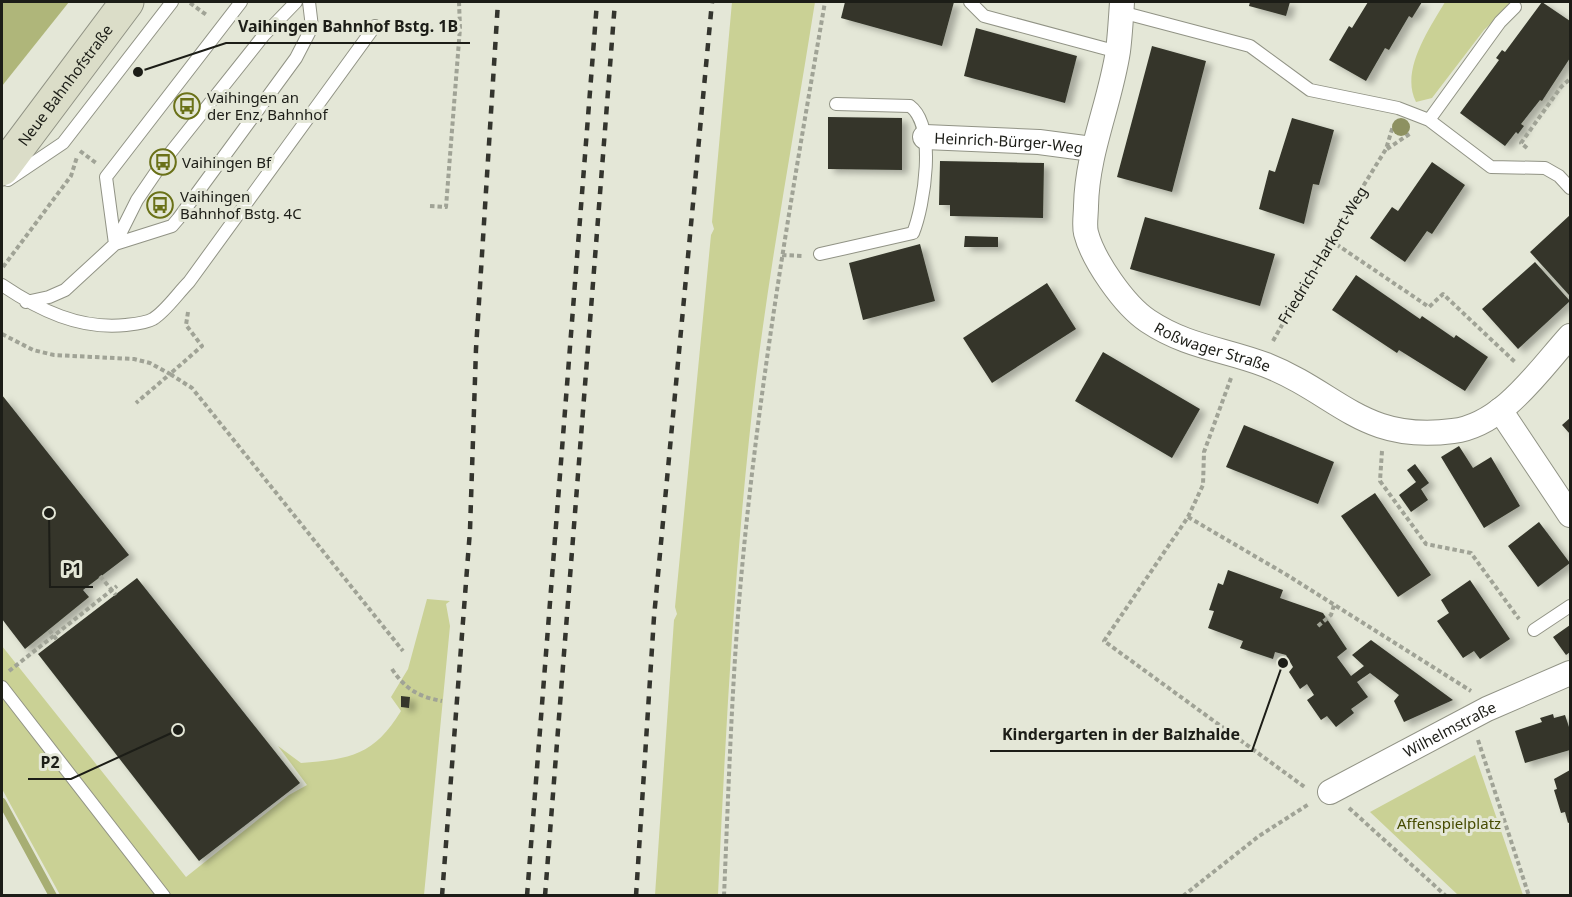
<svg xmlns="http://www.w3.org/2000/svg" width="1572" height="897" font-family="'Noto Sans',sans-serif">
<style>
.green{fill:#cad195}
.forest{fill:#afb67a}
.lines{fill:none;stroke-linecap:round;stroke-linejoin:round}
.stream{stroke:#a7ae73;stroke-width:8}
.building{fill:#34362a;filter:url(#shadow)}
.service-casing{stroke:#919385;stroke-width:14}
.minor-casing{stroke:#919385;stroke-width:26}
.secondary-casing{stroke:#919385;stroke-width:35}
.path{stroke:#a0a396;stroke-width:4;stroke-dasharray:4.5 3;stroke-linecap:butt}
.service{stroke:#fff;stroke-width:12}
.minor{stroke:#fff;stroke-width:24}
.secondary{stroke:#dbddc8;stroke-width:33}
.rail{stroke:#34352e;stroke-width:4.5;stroke-dasharray:8 8;stroke-linecap:butt}
.path-bridge{stroke:#a0a396;stroke-width:4;stroke-dasharray:4.5 3;stroke-linecap:butt}
.tree{fill:#8d9161}
.labels{text-anchor:middle;dominant-baseline:central;stroke-width:6;stroke-linejoin:round;paint-order:stroke}
.street-label{font-size:15px;fill:#1c1d17;stroke:#e4e7d7}
.poi-label{font-size:15px;fill:#1c1d17;stroke:#e4e7d7;text-anchor:start}
.park-label{font-size:15px;fill:#464b01;stroke:#e4e7d7}
.leader{fill:none;stroke:#1c1d17;stroke-width:2}
.callout-dot{fill:#1c1d17;stroke:#e4e7d7;stroke-width:2}
.callout-label{font-size:16px;text-anchor:middle;font-weight:bold;fill:#1c1d17;stroke:#e4e7d7;stroke-width:6;stroke-linejoin:round;paint-order:stroke}
</style>
<defs>
<filter id="shadow"><feDropShadow dx="6" dy="4" stdDeviation="3" flood-color="#0004"/></filter>
</defs>
<rect width="100%" height="100%" fill="#e4e7d7"/>
<path class="green" d="M732 2H815C792 148 764 293 749 440 733 591 725 743 718 895H655L674 620 677 614 675 607 711 235 714 229 712 222Z
M1445 2H1513L1484 30 1432 98 1416 102C1400 71 1429 29 1445 2Z
M427 599 450 601 446 604 450 626 424 895H60L2 789V646L186 877 289 795 307 785 278 746 301 763C351 759 374 755 401 711L391 697 408 669Z
M1475 755 1523 895H1458L1370 812Z"/>
<path class="forest" d="M2 2H69L2 86Z"/>
<g class="lines">
<path class="stream" d="M2 802 53 896"/>
</g>
<path class="building" d="M845 2H954L942 46 841 18Z
M1250 2H1290L1286 16 1249 6Z
M1368 2H1422L1412 18 1409 16 1389 50 1385 48 1366 81 1329 60 1349 26 1352 28Z
M1542 2 1570 21V58L1542 101 1540 100 1521 124 1524 126 1518 134 1516 132 1505 146 1460 113 1499 60 1496 58 1502 50 1505 52Z
M976 28 1077 56 1065 103 964 76Z
M1152 46 1206 61 1172 192 1117 177Z
M828 117 902 118V170L828 169Z
M1292 118 1334 130 1319 185 1313 184 1304 224 1259 209 1269 170 1275 172Z
M940 161 1044 163 1043 218 950 216V205H939Z
M1432 162 1465 185 1432 234 1427 231 1405 262 1370 238 1392 207 1398 211Z
M1570 215V294L1569 295 1530 252Z
M1145 217 1275 254 1260 306 1130 269Z
M965 236 998 237V247H964Z
M920 244 935 301 863 320 849 263Z
M1535 262 1570 301 1518 349 1482 309Z
M1356 275 1420 319 1422 316 1454 338 1456 335 1488 357 1465 391 1399 350 1397 353 1332 310Z
M1047 283 1076 329 992 383 963 338Z
M1103 352 1200 409 1172 458 1075 401Z
M2 395 129 555 83 590 89 597 25 649 2 619Z
M1570 418V434L1562 425Z
M1244 425 1334 462 1318 504 1226 467Z
M1459 446 1473 468 1491 457 1520 506 1484 528 1441 457Z
M1415 464 1429 483 1421 489 1428 500 1411 512 1399 495 1416 482 1407 470Z
M1375 493 1431 575 1398 597 1341 516Z
M1539 522 1570 563 1538 587 1508 546Z
M1228 570 1283 590 1280 598 1323 613 1347 649 1337 657 1351 676 1364 666 1352 655 1371 640 1453 700 1404 722 1394 701 1399 695 1370 673 1357 682 1368 697 1351 709 1354 713 1336 727 1327 716 1321 720 1307 700 1314 695 1307 684 1300 689 1289 672 1293 667 1286 655 1275 652 1273 659 1240 648 1243 641 1208 628 1214 611 1209 610 1218 583 1223 585Z
M137 578 300 783 199 861 38 654Z
M1470 580 1510 639 1480 659 1474 651 1463 658 1437 621 1449 613 1441 600Z
M1570 625V652L1566 655 1553 637Z
M401 696 410 697 409 708 401 707Z
M1553 714 1554 718 1565 715 1570 730V750L1525 763 1515 731 1542 722 1540 718Z
M1570 770V822L1568 823 1565 812 1561 813 1554 790 1557 789 1554 779Z"/>
<g class="lines">
<g class="service-casing">
<path id="service" d="M970 2 984 16 1118 52
M1121 12 1250 46 1310 90 1398 108 1429 120 1491 167 1545 168 1559 176 1570 188
M1429 120 1500 22 1515 7
M8 180 63 143 172 2
M115 244 172 226 178 219 296 58 312 27 309 2
M115 244 106 177 241 2
M820 254 913 233C924 206 937 126 910 106L836 104
M2 285C39 310 80 330 126 325 135 324 146 323 153 319 166 311 178 293 189 282L375 26
M26 302 49 297 65 290 115 244 137 200 163 162 264 35 296 2
M1534 630 1570 606
M2 687 164 896"/>
</g>
<g class="minor-casing">
<g id="minor">
<path id="s1" d="M1122 2C1121 18 1120 35 1118 51 1110 104 1087 152 1086 206 1086 215 1084 225 1086 233 1093 260 1124 305 1148 321 1187 347 1224 349 1266 365 1339 394 1363 443 1453 431 1503 425 1539 370 1570 336"/>
<path id="s2" d="M925 137 1039 142 1092 149"/>
<path d="M1500 410 1570 515"/>
<path id="s3" d="M1330 792 1487 709 1570 673"/>
</g>
</g>
<g class="secondary-casing">
<g id="secondary">
<path id="s4" d="M2 169 127 2"/>
</g>
</g>
<path class="path" d="M190 3 208 16
M1527 148 1521 143 1561 87 1570 79
M1387 149 1411 133
M80 151 96 163
M430 206 446 207 460 28 459 2
M1330 240 1429 307 1443 294 1516 363
M782 255 804 256
M3 267 71 176 77 157
M188 312 186 325 202 346 170 374 192 388 403 651
M2 334 33 350 54 355 134 359 150 363 170 374 136 403
M1273 341 1330 240 1386 149 1393 126
M1231 378 1204 452 1203 485 1188 517 1104 641 1306 788
M1382 451 1380 481 1426 544 1471 553 1519 619
M1188 517 1287 575 1471 691
M1318 626 1331 615 1334 605
M392 669C405 689 419 697 442 701
M9 671 117 586
M1478 740 1529 896
M1349 808 1446 896
M724 896C728 802 731 708 738 615 754 411 790 204 825 2
M1183 896 1259 836 1309 804"/>
<use href="#service" class="service"/>
<use href="#minor" class="minor"/>
<use href="#secondary" class="secondary"/>
<path class="rail" d="M442 896 470 530 476 349 498 2
M527 896 597 2
M545 896 615 2
M636 896 654 617 712 2"/>
<path class="path-bridge" d="M100 576 116 595
M49 630 57 640"/>
</g>
<circle class="tree" cx="1401" cy="127" r="9"/>
<defs>
<g id="bus-ring" transform="scale(1.35)"><circle r="9.5" fill="#e4e7d7" stroke="#6a7118" stroke-width="1.5"/><path d="M-5-6H5V4H4V6H2V4H-2V6H-4V4H-5ZM-3.5-4V0h7V-4ZM-3.5 1.2v1.5H-2V1.2ZM2 1.2v1.5H3.5V1.2Z" fill="#6a7118"/></g>
</defs>
<g fill-rule="evenodd">
<use href="#bus-ring" x="187" y="106"/>
<use href="#bus-ring" x="163" y="162"/>
<use href="#bus-ring" x="160" y="205"/>
</g>
<g class="labels">
<g class="street-label">
<text stroke="none"><textPath href="#s4" startOffset="105">Neue Bahnhofstraße</textPath></text>
<text stroke="none"><textPath href="#s2" startOffset="84">Heinrich-Bürger-Weg</textPath></text>
<text transform="translate(1322 255) rotate(-59)">Friedrich-Harkort-Weg</text>
<text stroke="none"><textPath href="#s1" startOffset="414">Roßwager Straße</textPath></text>
<text stroke="none"><textPath href="#s3" startOffset="135">Wilhelmstraße</textPath></text>
</g>
<g class="poi-label">
<text x="207" y="97">Vaihingen an<tspan x="207" dy="17">der Enz, Bahnhof</tspan></text>
<text x="182" y="162">Vaihingen Bf</text>
<text x="180" y="196">Vaihingen<tspan x="180" dy="17">Bahnhof Bstg. 4C</tspan></text>
</g>
<g class="park-label">
<text x="1449" y="823">Affenspielplatz</text>
</g>
</g>
<path class="leader" d="M138 72L226 43H470M49 513L50 587H93M1283 663L1252 751H990M178 730L71 779H28"/>
<g class="callout-dot">
<circle cx="138" cy="72" r="6"/>
<circle cx="49" cy="513" r="6"/>
<circle cx="1283" cy="663" r="6"/>
<circle cx="178" cy="730" r="6"/>
</g>
<g class="callout-label">
<text x="348" y="32">Vaihingen Bahnhof Bstg. 1B</text>
<text x="72" y="575">P1</text>
<text x="1121" y="740">Kindergarten in der Balzhalde</text>
<text x="50" y="768">P2</text>
</g>
<rect width="1572" height="897" fill="none" stroke="#1c1d17" stroke-width="6"/>
</svg>
